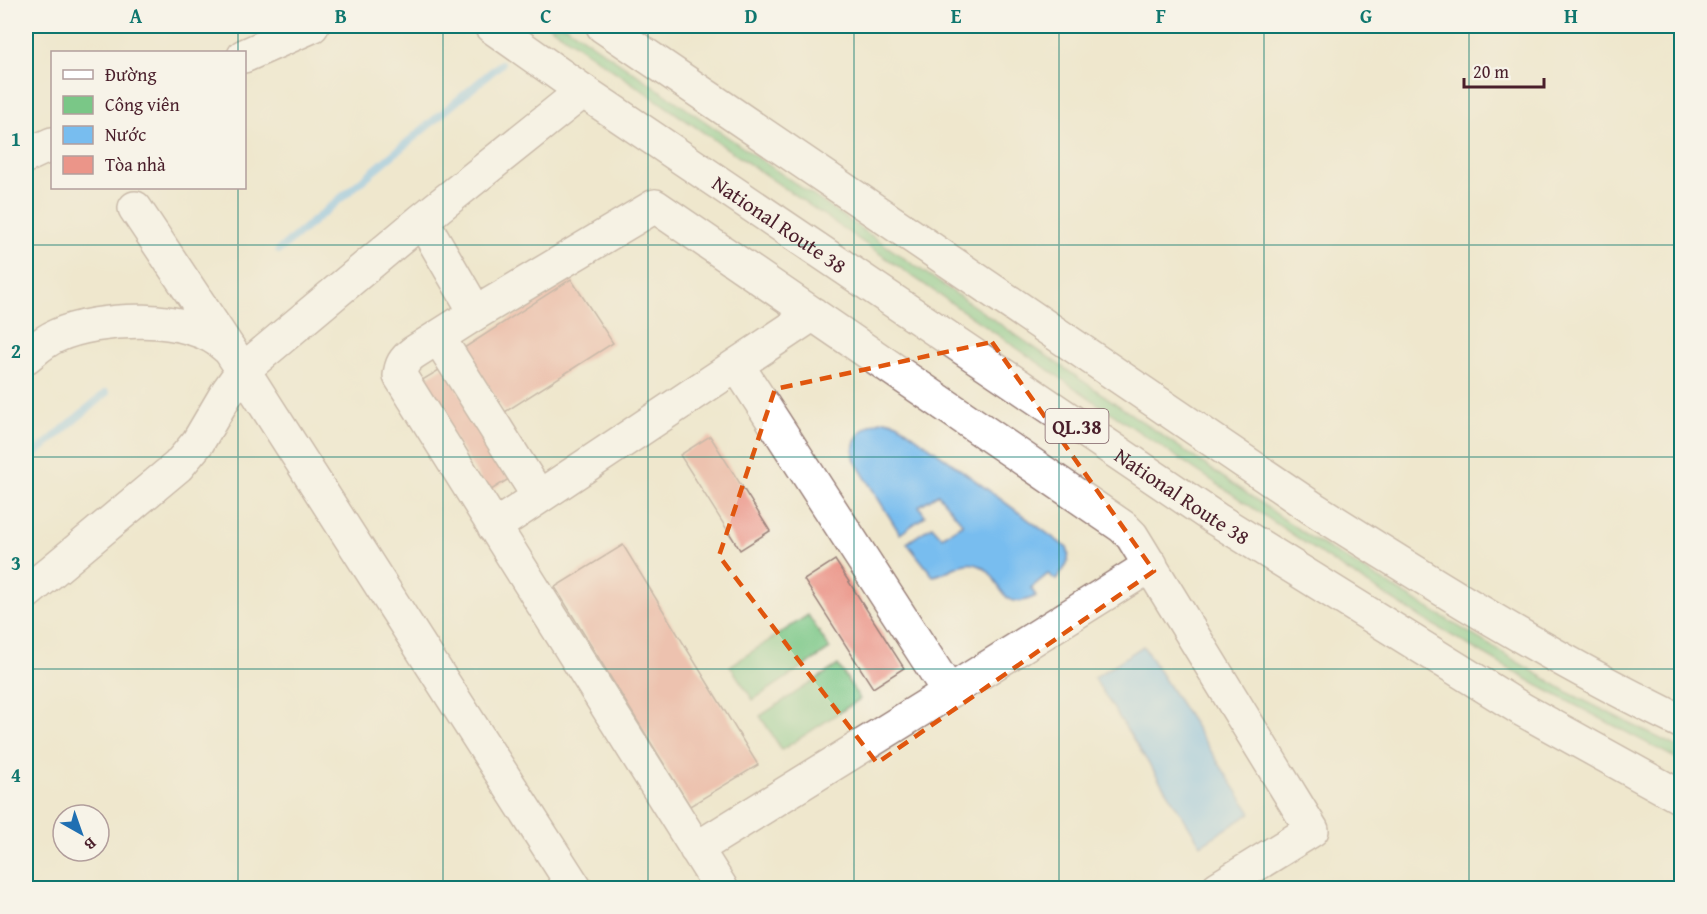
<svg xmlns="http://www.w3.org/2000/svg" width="1707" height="914" font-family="'Gentium Book Plus',serif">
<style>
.green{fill:#7ac787;stroke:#627359;stroke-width:1.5}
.water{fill:#78bdef;stroke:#616e8d;stroke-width:1.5}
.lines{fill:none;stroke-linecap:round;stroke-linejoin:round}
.stream{stroke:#78bdef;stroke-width:8}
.building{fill:#eb9589}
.minor-casing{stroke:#9c837c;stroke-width:36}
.highway-casing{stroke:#9c837c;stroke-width:36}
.minor{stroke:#fff;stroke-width:33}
.highway{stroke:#fff;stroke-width:33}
.marked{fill:none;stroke:#e0560e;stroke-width:4.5;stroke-dasharray:12 8;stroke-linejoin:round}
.grid{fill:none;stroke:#0f766e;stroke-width:1.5;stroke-opacity:0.55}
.labels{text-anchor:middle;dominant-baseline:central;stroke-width:5;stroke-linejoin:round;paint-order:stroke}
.shield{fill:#f7f3e8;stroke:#7e5f64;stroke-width:1.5}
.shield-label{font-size:20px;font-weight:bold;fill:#4a1f2b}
.street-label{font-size:21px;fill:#4a1f2b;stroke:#f7f3e8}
.neatline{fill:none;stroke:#0f766e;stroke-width:2}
.grid-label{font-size:20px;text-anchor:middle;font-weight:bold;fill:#0f766e}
</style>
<rect width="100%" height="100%" fill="#f7f3e8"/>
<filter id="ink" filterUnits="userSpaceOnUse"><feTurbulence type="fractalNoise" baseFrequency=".0167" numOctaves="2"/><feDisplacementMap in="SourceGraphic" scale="12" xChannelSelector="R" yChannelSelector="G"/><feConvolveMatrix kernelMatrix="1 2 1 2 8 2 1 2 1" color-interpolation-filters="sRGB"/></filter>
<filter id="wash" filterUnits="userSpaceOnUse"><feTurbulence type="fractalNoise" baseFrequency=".008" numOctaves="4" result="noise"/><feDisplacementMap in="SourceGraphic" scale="24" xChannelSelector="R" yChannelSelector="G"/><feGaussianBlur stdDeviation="1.35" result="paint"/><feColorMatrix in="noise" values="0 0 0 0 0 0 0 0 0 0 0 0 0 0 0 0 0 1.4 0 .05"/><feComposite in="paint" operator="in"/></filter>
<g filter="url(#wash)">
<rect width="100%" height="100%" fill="#efe7cd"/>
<path class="green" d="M549 26H566L1313 539 1571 694 1681 749V761L1537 685 1425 620 1341 567 1114 415Z
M808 615 830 649 753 700 730 666Z
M838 665 860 699 782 750 760 716Z"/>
<path class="water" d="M885 420 897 423 1067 548C1072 560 1064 570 1056 580L1048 574 1031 588 1036 596C996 616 1004 574 978 565 961 559 948 574 933 576L907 543 932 526 942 537 963 524 938 494 919 506 925 516 900 534 855 461C849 438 863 425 885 420Z
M1143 646 1251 813 1201 845 1094 678Z"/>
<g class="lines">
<path class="stream" d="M279 250 501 64
M26 461 106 393"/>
</g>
<g id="blocks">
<path class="building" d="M571 279 613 343 505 412 464 348Z
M444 367 512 477 488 492 419 382Z
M710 436 770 531 740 550 680 455Z
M623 545 758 765 690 806 555 587Z
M835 560 904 668 873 688 804 580Z"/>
</g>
</g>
<g filter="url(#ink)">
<use href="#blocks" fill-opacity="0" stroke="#9c837c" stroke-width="1.5"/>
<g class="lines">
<g class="minor-casing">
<path id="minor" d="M244 56 312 26
M26 156 52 144
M135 208 243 370 575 888
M422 220 476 313
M438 337 539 497 813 314
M26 357C35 350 44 341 56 336 97 317 192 312 226 347
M737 365 949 692 1151 565
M494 527 539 497
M26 593 178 466 198 442 228 391 243 370 422 220 583 91
M696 849 949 692
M721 888 400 376C401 365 404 360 413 353L476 313 655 206 1123 527 1132 536 1312 830 1218 888"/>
</g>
<g class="highway-casing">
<g id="highway">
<path id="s1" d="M491 26 583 91 1216 519 1523 710 1682 798"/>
<path d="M603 26 1314 509C1434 585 1554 660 1682 722"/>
</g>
</g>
<use href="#minor" class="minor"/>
<use href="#highway" class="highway"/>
</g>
</g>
<path d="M0 0H1707V914H0ZM992 342 1154 571 877 763 719 556 775 389Z" fill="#efe7cd" fill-opacity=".55" fill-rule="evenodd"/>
<path class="marked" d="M992 342 1154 571 877 763 719 556 775 389Z"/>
<path class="grid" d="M238 26V52M443 26V888M648 26V888M854 26V888M1059 26V888M1264 26V888M1469 26V888M238 188V888M26 245H1682M26 457H1682M26 669H1682"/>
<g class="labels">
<rect class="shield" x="1045.5" y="409" width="63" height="34" rx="4.5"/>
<g class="shield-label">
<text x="1077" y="426">QL.38</text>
</g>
<g class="street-label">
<text stroke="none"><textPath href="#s1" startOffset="350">National Route 38</textPath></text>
<text stroke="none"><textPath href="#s1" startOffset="836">National Route 38</textPath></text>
</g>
</g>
<rect width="1707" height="914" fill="none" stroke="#f7f3e8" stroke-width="66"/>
<rect x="51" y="51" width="195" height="138" fill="#f7f3e8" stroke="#b29e9c" stroke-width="1.5"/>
<rect x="63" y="70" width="30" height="9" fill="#ffffff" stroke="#b29e9c" stroke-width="1.5"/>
<text x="105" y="81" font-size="18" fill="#4a1f2b">Đường</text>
<rect x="63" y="96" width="30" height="18" fill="#7ac787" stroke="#b29e9c" stroke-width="1.5"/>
<text x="105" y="111" font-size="18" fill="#4a1f2b">Công viên</text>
<rect x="63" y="126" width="30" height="18" fill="#78bdef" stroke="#b29e9c" stroke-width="1.5"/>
<text x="105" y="141" font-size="18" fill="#4a1f2b">Nước</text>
<rect x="63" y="156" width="30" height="18" fill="#eb9589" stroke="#b29e9c" stroke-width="1.5"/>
<text x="105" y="171" font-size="18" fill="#4a1f2b">Tòa nhà</text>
<g transform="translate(81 833) rotate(140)"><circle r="28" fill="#f7f3e8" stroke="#b29e9c" stroke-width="1.5"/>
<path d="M0-4.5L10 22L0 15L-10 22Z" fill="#1f6fb2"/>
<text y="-9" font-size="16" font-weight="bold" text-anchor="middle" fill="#4a1f2b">B</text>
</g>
<path d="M1464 78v9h80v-9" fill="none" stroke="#4a1f2b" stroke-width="3"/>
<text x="1473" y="78" font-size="18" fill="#4a1f2b" stroke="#f7f3e8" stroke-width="4.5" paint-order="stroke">20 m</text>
<rect x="33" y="33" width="1641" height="848" class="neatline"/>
<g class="grid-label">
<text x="136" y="23">A</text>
<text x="341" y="23">B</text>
<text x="546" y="23">C</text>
<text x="751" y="23">D</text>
<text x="956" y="23">E</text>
<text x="1161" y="23">F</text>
<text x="1366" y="23">G</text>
<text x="1571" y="23">H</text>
<text x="16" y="146">1</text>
<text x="16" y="358">2</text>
<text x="16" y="570">3</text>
<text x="16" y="782">4</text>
</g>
</svg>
